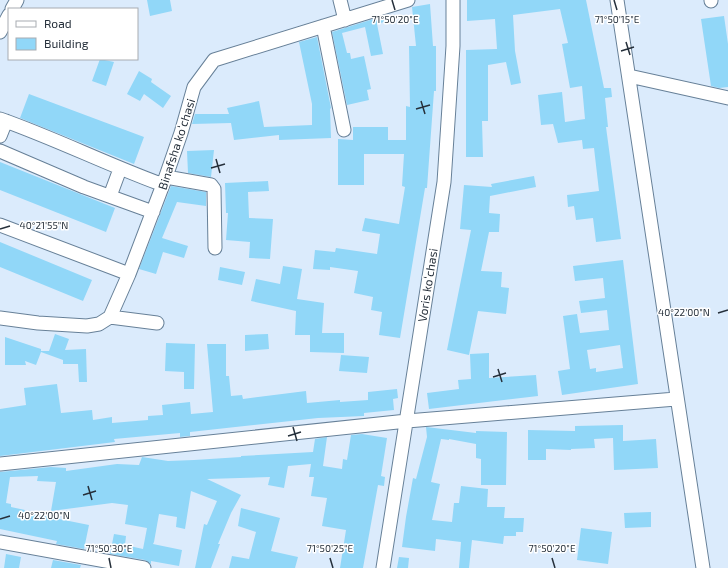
<svg xmlns="http://www.w3.org/2000/svg" width="728" height="568" font-family="'Exo 2',sans-serif">
<style>
.building{fill:#91d7f8;fill-rule:evenodd}
.lines{fill:none;stroke-linecap:round;stroke-linejoin:round}
.minor-casing{stroke:#678098;stroke-width:15}
.minor{stroke:#fff;stroke-width:13}
.ticks{fill:none;stroke:#26303b;stroke-width:1.5}
.labels{text-anchor:middle;dominant-baseline:central;stroke-width:3;stroke-linejoin:round;paint-order:stroke}
.street-label{font-size:12px;fill:#26303b;stroke:#fff}
.ticks-label{font-size:10px;text-anchor:middle;fill:#26303b;stroke:#fff;stroke-width:3;stroke-linejoin:round;paint-order:stroke}
</style>
<rect width="100%" height="100%" fill="#dbebfc"/>
<path class="building" d="M147 0H170L172 11 150 16Z
M467 0H586L604 88H611L612 97 605 98 608 127H606L621 239 596 242 593 218 576 220 574 206 568 207 567 195 599 191 594 148 583 149 582 140 558 143 553 124 541 125 538 95 562 92 565 122 585 119 582 86 570 88 562 44 568 43 560 9 513 15 515 51 521 83 511 85 506 62 488 65V121H482L483 157H466V50L497 49 495 19 467 21Z
M430 4 433 46H436V91H434L427 188H425L400 338 379 335 382 312 371 310 373 297 354 293 358 271 330 267V270L313 269 315 250 335 252 336 248 377 254 380 234 362 231 365 218 399 224 405 187 402 186 404 154H364V185H338V139L353 140V127H388V140H406V106L410 107 409 46H416L412 7Z
M383 16 384 22 377 24 383 54 371 56 365 27 342 33 347 53H350L351 59 364 56 371 89 367 90 369 100 347 105 332 32Z
M724 16 728 44V87L719 88 711 86 701 19Z
M317 37 331 108 330 109 331 138 279 140V135L234 140 231 123 192 124 195 114H229L227 108 259 101 264 127 312 125V104L299 42Z
M100 59 114 62 106 86 92 81Z
M139 71 152 79 151 82 171 96 163 108 144 94 140 101 127 94Z
M29 94 144 137 134 164 20 118Z
M214 150 211 177 188 173 187 151Z
M0 162 115 208 106 232 0 190Z
M534 176 536 187 490 196 489 213 500 214 499 232H489L481 271 502 272 501 287 509 288 506 314 478 311 469 355 447 350 471 230 460 229 464 185 492 187 491 184Z
M268 181 269 191 248 192 249 218 273 219 270 259 249 258 250 242 226 240 228 213H226L225 183Z
M171 186 206 192V206L177 202 162 238 188 246 184 258 163 252 156 274 139 269Z
M0 242 92 280 83 301 0 267Z
M623 260 638 384 562 395 558 371 570 369 563 316 577 314 580 333 609 330 607 310 581 313 579 301 605 298 603 278 575 281 573 266ZM620 345 623 368 596 372V368L590 369 587 350Z
M283 266 302 269 297 299 324 303 322 333H344V353L310 352V335H295L296 311 251 301 256 279 280 284Z
M220 267 245 272 242 285 218 280Z
M55 334 69 339 65 350 86 349 87 382H79L78 364H63V360L41 352 36 365 25 361 26 365H5V337L41 349V351H49Z
M268 334 269 349 245 351V335Z
M166 343 195 344 194 389H184V372L165 371Z
M207 344H226V376H229L231 396 242 395 243 399 306 391 307 403 340 400V402L368 400V392L397 389 398 398 393 399 394 410 364 413V416L318 418 190 432V436L180 437V433L114 439 115 442 0 456V409L26 405 24 388 57 384 61 413 92 410 93 420 112 417V423L148 420V416L163 415 162 405 190 402 191 414 213 412Z
M489 353V378L536 375 538 396 429 409 427 393 459 389 458 380 471 379 470 354Z
M341 355 369 357 367 373 339 371Z
M623 425V441L656 439 658 468 614 470 613 438 594 439 595 448 571 449V450L546 449V460H528V430L575 431V426Z
M426 427 476 433V431L507 432 506 485H481V459L476 458V444L449 439V440L441 439 431 482 440 484 432 520 452 522 454 503H459L461 486 488 489 487 507H505L504 518H524L523 532H516V536H504L503 544 472 540 469 568H459L461 542 436 539 435 551 402 547 406 517 413 478 416 479 427 437Z
M362 434 387 438 381 476 385 477 384 486 378 485 363 568H340L346 530 322 526 327 498 311 496 314 477H309L311 464 288 466 284 488 268 485 270 477 207 479 241 495 231 513 218 544H220L211 568H195L204 524 207 525 217 501 191 491 185 529 176 527 177 517 159 514 154 542 153 544 182 550 179 566 151 561V564L145 560 110 554 114 534 126 536 125 545 143 549 147 528 125 524 128 505 112 503 51 511 56 482 37 481 38 476 10 477 6 503 11 504V507L25 510 24 512 89 525 84 549 56 544 57 541 0 529V472L51 467 66 468V471L117 464 139 465 142 457 168 461 194 460 241 457V456L313 452 315 439 327 437 323 466 342 469 343 459 347 460 351 435Z
M241 508 280 518 271 551 298 557 295 568H229L232 556 249 559 256 532 238 526Z
M651 512V527L625 528 624 513Z
M581 528 612 532 608 564 577 560Z
M6 554 21 557 19 568H4Z
M399 557 409 558 408 568H397Z
M53 560 81 565 80 568H51Z"/>
<g class="lines">
<g class="minor-casing">
<path id="minor" d="M340 0 345 20
M617 0 703 568
M711 0V1
M12 9 17 0
M323 26 344 130
M0 32 9 15
M629 76 728 98
M0 119C54 138 104 163 158 183L164 182
M0 136 6 121
M0 151 84 187 153 212
M166 177 211 185 214 189 215 248
M110 196 120 169
M0 225 129 274
M110 317 157 323
M0 318 38 323 87 326 99 324 110 317 129 274 164 182 181 133 194 87 214 60 408 0
M0 464 407 421 676 399
M0 542 144 568
M383 568 444 182 453 46V0"/>
</g>
<use href="#minor" class="minor"/>
</g>
<path class="ticks" d="M392 0 395 10M614 0 617 10M626 42 630 55M621 51 634 47M421 101 425 114M416 109 430 105M216 159 220 173M211 168 225 164M0 229 10 226M718 313 728 310M498 369 502 382M493 377 506 373M293 427 297 441M288 436 301 432M88 486 92 500M83 495 96 491M0 519 10 516M109 558 111 568M330 558 333 568M552 558 555 568"/>
<g class="labels">
<g class="street-label">
<text transform="translate(176 144) rotate(-72)">Binafsha koʻchasi</text>
<text transform="translate(427 285) rotate(-81)">Voris koʻchasi</text>
</g>
</g>
<g class="ticks-label">
<text x="395" y="23">71°50'20"E</text>
<text x="617" y="23">71°50'15"E</text>
<text x="44" y="229">40°21'55"N</text>
<text x="684" y="316">40°22'00"N</text>
<text x="44" y="519">40°22'00"N</text>
<text x="109" y="552">71°50'30"E</text>
<text x="330" y="552">71°50'25"E</text>
<text x="552" y="552">71°50'20"E</text>
</g>
<rect x="8" y="8" width="130" height="52" fill="#ffffff" stroke="#a8acb1"/>
<rect x="16" y="21" width="20" height="6" fill="#ffffff" stroke="#a8acb1"/>
<text x="44" y="28" font-size="12" fill="#26303b">Road</text>
<rect x="16" y="38" width="20" height="12" fill="#91d7f8" stroke="#a8acb1"/>
<text x="44" y="48" font-size="12" fill="#26303b">Building</text>
</svg>
